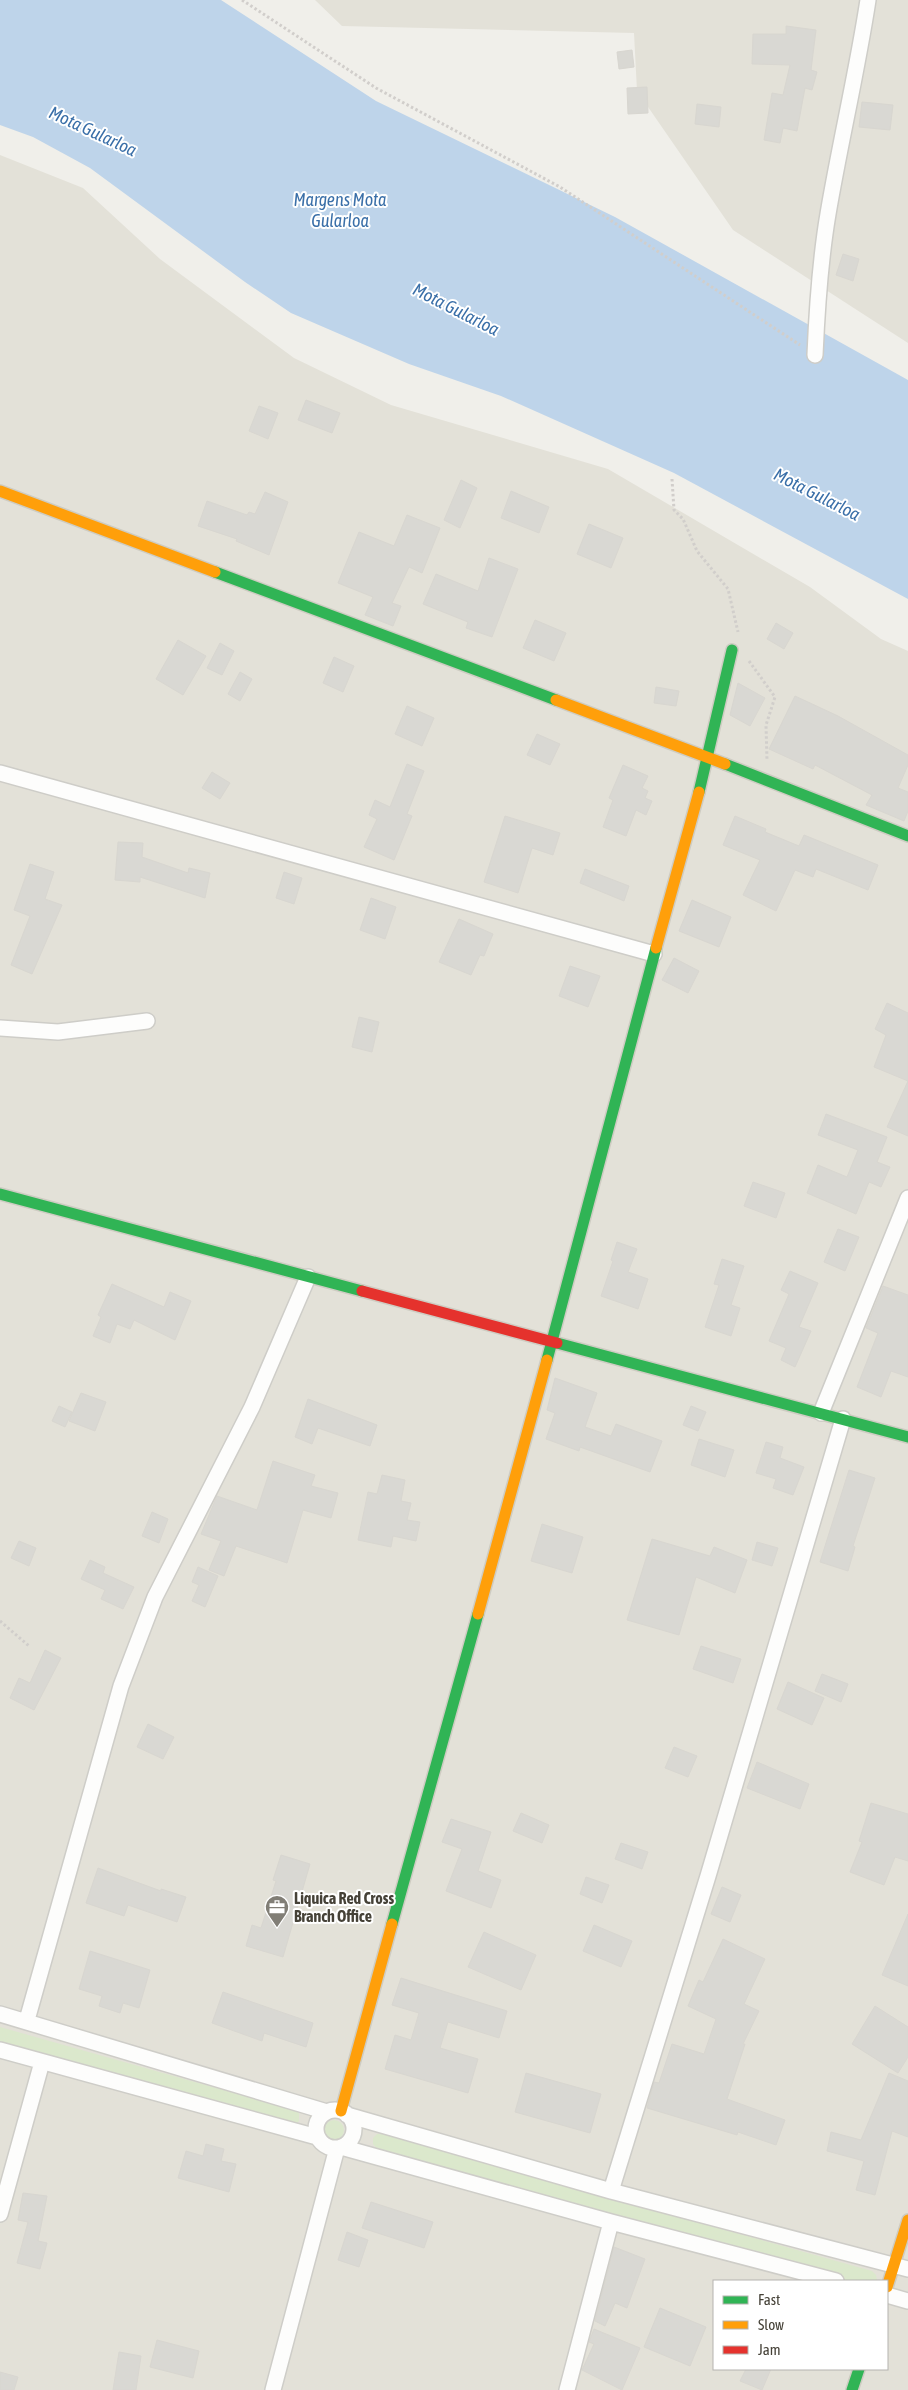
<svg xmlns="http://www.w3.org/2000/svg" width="908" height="2390" font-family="'Asap Condensed',sans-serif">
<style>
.residential{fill:#e3e1d8;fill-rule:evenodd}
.green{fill:#dbe8cc}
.water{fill:#bed4ea}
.building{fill:#d9d8d3;stroke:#d8d6d0}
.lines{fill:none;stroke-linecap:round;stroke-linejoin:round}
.street-casing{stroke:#cecdc8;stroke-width:18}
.fast-casing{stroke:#ceccc2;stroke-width:14}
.slow-casing{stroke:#ceccc2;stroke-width:14}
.jam-casing{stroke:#ceccc2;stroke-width:14}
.path{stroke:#d1cecb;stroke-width:3;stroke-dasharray:2.5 2.5;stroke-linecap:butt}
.street{stroke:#fdfdfc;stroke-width:15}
.fast{stroke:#30b455;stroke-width:11}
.slow{stroke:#ff9f0a;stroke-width:11}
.jam{stroke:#e5322d;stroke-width:11}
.labels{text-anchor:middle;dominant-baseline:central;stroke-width:4;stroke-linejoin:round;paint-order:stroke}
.poi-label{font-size:16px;font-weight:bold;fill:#454137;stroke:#fff;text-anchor:start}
.water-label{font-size:18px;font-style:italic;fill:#3a6fa8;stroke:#fff}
</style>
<rect width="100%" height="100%" fill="#f0efea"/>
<path class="residential" d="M315 0H908V343L733 230 637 91 634 33 342 26Z
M0 155 83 188 160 259 294 358 391 405 608 469 810 587 881 639 908 651V2390H0ZM714 2281H887V2369H714Z"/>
<path class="green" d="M0 2027 294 2110 299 2113V2121L295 2125 0 2050Z
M324 2130a10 10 0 1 1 20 0a10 10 0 1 1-20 0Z
M377 2134H383L872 2271 876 2275 877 2280 848 2281 378 2150 373 2144V2138Z"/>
<path class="water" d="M0 0H221L376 101 615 217 908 380V599L674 473 501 396 409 364 291 313 245 282 90 168 33 137 0 125Z"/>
<path class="building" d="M786 26 816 30 811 70 817 72 812 90 805 88 797 131 783 128 780 143 764 140 772 93 783 95 790 65 752 64 753 34H786Z
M632 50 634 67 619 69 617 52Z
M647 87 648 113 628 114 627 88Z
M862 102 893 105 890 130 859 127Z
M697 104 721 107 719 127 695 124Z
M843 254 859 259 853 281 836 275Z
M306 400 340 413 332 433 298 420Z
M259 406 278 413 268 439 249 431Z
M461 480 477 488 460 528 444 520Z
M511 491 549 507 539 533 501 518Z
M265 492 288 502 269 555 236 541 237 539 198 526 207 501 247 515 249 512 255 514Z
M407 515 440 528 422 573 409 567 392 603 401 606 393 626 365 615 373 597 338 583 359 532 394 546Z
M589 524 623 538 611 568 577 554Z
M489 558 518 569 492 637 466 628 468 622 423 604 436 574 478 591Z
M535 620 566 633 554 661 523 648Z
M776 623 793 633 784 649 767 639Z
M178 640 206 656 183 695 156 679Z
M220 643 234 651 222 675 207 668Z
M334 657 354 666 343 692 323 683Z
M240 672 252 679 240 701 228 694Z
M738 683 765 698 750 726 730 715Z
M656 687 679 691 676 706 654 703Z
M795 696 838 716 908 755V765L898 788 908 792V811L904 821 866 805 872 795 815 765 813 769 769 749Z
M407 706 434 718 422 746 395 734Z
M537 734 560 744 550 765 527 755Z
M407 764 424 771 407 814 412 816 394 860 364 847 377 819 369 815 375 800 390 807Z
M623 765 648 776 642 788 648 791 645 798 652 801 646 815 636 810 626 836 603 827 613 800 609 798Z
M212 772 230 783 220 799 202 788Z
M505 816 560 833 553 855 532 848 518 893 484 882Z
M735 816 766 829 765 832 799 846 804 835 878 865 868 890 816 869 813 877 795 870 776 911 743 895 760 860 723 845Z
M118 842 143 843 142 857 188 873 189 868 210 873 205 898 140 877V882L115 880Z
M30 864 54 872 45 899 62 905 32 974 11 965 30 916 14 910Z
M585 869 629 886 624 901 580 883Z
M284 872 302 878 294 904 276 898Z
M371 898 396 907 385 939 360 930Z
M692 900 731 917 719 947 679 931Z
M459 919 493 934 484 956 480 955 471 975 439 962Z
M674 958 699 971 688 993 662 980Z
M570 966 600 976 588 1007 559 996Z
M887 1003 908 1013V1136L887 1127 908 1081 874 1067 886 1035 875 1029Z
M359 1017 379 1022 372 1052 352 1047Z
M826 1114 887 1137 877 1162 890 1167 881 1187 869 1182 856 1214 807 1193 818 1165 847 1177 858 1150 818 1135Z
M753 1182 785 1193 776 1218 744 1206Z
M838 1229 859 1237 845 1271 824 1262Z
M617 1242 637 1249 628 1272 648 1279 638 1309 601 1296 613 1261 611 1260Z
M722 1259 744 1266 731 1305 740 1308 731 1336 705 1327 719 1285 714 1284Z
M790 1271 818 1283 799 1327 811 1331 795 1367 781 1360 786 1348 769 1341 789 1294 781 1290Z
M112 1284 164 1307 170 1292 191 1301 175 1340 134 1320 130 1329 117 1324 110 1343 93 1336 101 1317 98 1315Z
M883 1286 908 1295V1377L891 1371 881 1397 857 1387 878 1333 866 1328Z
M555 1378 597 1393 585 1427 611 1436 616 1424 662 1441 650 1472 580 1447 579 1451 546 1439 555 1413 547 1410Z
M81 1393 106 1402 95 1431 69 1421Z
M308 1399 377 1425 370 1446 318 1428 312 1444 295 1437Z
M59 1406 72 1412 65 1427 52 1421Z
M691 1406 706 1412 698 1431 683 1425Z
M699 1439 734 1450 725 1477 691 1465Z
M766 1442 783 1447 780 1458 804 1467 793 1495 773 1488 776 1479 756 1473Z
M273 1461 315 1475 311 1486 338 1493 331 1518 303 1510 287 1563 236 1546 224 1576 209 1570 221 1541 201 1534 217 1496 257 1510Z
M849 1470 875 1478 853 1546 855 1547 848 1571 820 1562Z
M382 1475 405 1480 401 1501 411 1503 407 1520 420 1522 416 1541 393 1536 391 1547 358 1540 368 1492 377 1494Z
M152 1512 168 1519 159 1543 142 1536Z
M542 1524 583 1537 572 1573 531 1561Z
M652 1539 710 1556 714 1547 747 1560 735 1593 696 1577 679 1635 627 1620Z
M19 1541 36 1548 29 1566 11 1558Z
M757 1542 778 1548 772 1566 752 1560Z
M90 1560 105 1567 103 1573 134 1587 123 1609 101 1599 105 1590 81 1579Z
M198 1567 218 1576 205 1607 192 1601 199 1585 192 1582Z
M701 1646 741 1659 733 1683 693 1669Z
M45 1650 61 1658 34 1710 10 1698 19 1678 30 1683Z
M822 1674 848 1684 841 1702 815 1691Z
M788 1682 824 1698 812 1725 777 1709Z
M148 1724 174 1737 163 1759 137 1747Z
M674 1747 697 1756 688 1777 665 1768Z
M757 1762 809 1784 800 1809 747 1788Z
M871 1803 908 1814V1861L895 1857 884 1885 850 1872 862 1842 859 1841Z
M521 1813 549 1825 542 1843 513 1831Z
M451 1819 491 1832 478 1871 501 1880 491 1908 446 1891 462 1849 442 1842Z
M621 1843 648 1852 642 1869 615 1859Z
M281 1855 310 1864 283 1957 246 1946 252 1925 261 1928 276 1881 273 1880Z
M98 1868 161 1891V1889L186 1897 177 1922 128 1905 124 1916 86 1903Z
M586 1877 609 1885 602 1903 580 1894Z
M722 1887 741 1895 730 1922 711 1914Z
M908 1914V1986L882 1975Z
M594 1925 632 1941 621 1967 583 1951Z
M484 1932 536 1955 521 1990 468 1967Z
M723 1939 765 1959 744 2004 759 2011 743 2044H745L727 2099 785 2120 776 2145 738 2132 737 2135 647 2108 654 2082 659 2083 672 2044 704 2054 716 2019 688 2006 699 1980 703 1982Z
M90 1951 150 1970 139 2008 123 2003 120 2013 99 2006 102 1996 79 1989Z
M401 1978 507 2011 499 2038 448 2022 440 2048 478 2059 468 2093 385 2069 395 2035 411 2040 419 2013 392 2005Z
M223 1992 313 2023 306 2047 264 2033 262 2041 212 2023Z
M875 2006 908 2027V2057L898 2073 852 2044Z
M526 2073 601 2094 590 2133 515 2112Z
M889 2073 908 2081V2137L892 2131 875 2195 856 2190 864 2161 827 2151 831 2132 861 2140Z
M206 2144 224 2149 221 2161 236 2164 229 2192 178 2178 186 2151 203 2156Z
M23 2193 47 2196 38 2241 47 2243 40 2269 17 2263 28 2222 18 2220Z
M371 2202 433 2222 424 2248 362 2228Z
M347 2232 368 2240 359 2267 338 2260Z
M614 2247 645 2259 627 2308 615 2303 605 2326 595 2321Z
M660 2308 706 2327 690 2366 644 2347Z
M594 2329 640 2348 622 2390 582 2370 594 2344 589 2342Z
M157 2340 199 2351 193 2378 150 2367Z
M119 2352 141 2356 136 2390H113Z
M746 2369H771L762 2390 740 2381Z
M0 2372 18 2377 14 2390H0Z"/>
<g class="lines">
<g class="street-casing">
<path id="street" d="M815 355C817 308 820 261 828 214 840 143 857 72 868 0
M0 773 654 954
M0 1028 58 1032 147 1021
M821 1413 908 1198
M0 2014 327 2112
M27 2020 121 1686 155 1597 252 1407 308 1277
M0 2050 317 2137
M316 2129a19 19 0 1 1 38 0a19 19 0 1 1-38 0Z
M347 2115 611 2191 908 2269
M341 2147 611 2222 836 2281
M611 2191 708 1876 843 1419
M0 2214 42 2062
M887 2295 908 2301
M273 2390 337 2148
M567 2390 611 2222"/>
</g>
<g class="fast-casing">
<path id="fast" d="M215 572 556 700
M725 764 908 836
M699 792 732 650
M0 1194 362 1291
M557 1343 908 1437
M547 1360 656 948
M392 1924 478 1614
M852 2390 859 2369"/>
</g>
<g class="slow-casing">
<path id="slow" d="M0 491 215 572
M556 700 725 764
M656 948 699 792
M478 1614 547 1360
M341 2111 392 1924
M887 2287 908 2220"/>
</g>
<g class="jam-casing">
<path id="jam" d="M362 1291 557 1343"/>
</g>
<path class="path" d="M242 0 376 88 560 187 800 345
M672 479 674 510 683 519 697 551 728 589 738 632
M749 661 775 697 766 725 767 760
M0 1621 29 1646"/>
<use href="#street" class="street"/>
<use href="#fast" class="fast"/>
<use href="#slow" class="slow"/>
<use href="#jam" class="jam"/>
</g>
<defs>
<g id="office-pin" transform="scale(1.25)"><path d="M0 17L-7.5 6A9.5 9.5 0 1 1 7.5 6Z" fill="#817e76" stroke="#fff"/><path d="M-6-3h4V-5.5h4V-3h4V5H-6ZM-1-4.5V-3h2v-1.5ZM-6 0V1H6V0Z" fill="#fff"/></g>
</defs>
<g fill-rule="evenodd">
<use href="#office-pin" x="277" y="1907"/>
</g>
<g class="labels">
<g class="poi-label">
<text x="294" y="1898">Liquica Red Cross<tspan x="294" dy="18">Branch Office</tspan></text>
</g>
<g class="water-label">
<text transform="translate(93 131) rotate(25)">Mota Gularloa</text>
<text x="340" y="199">Margens Mota<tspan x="340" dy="21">Gularloa</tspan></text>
<text transform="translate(456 309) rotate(27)">Mota Gularloa</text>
<text transform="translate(817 494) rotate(27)">Mota Gularloa</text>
</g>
</g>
<rect x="713" y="2280" width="175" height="90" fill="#ffffff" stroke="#b5b3af"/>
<rect x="723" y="2296" width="25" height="8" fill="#30b455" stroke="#b5b3af"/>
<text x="758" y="2305" font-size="15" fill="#454137">Fast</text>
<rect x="723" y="2321" width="25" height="8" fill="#ff9f0a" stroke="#b5b3af"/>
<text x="758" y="2330" font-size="15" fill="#454137">Slow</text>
<rect x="723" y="2346" width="25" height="8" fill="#e5322d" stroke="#b5b3af"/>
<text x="758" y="2355" font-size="15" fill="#454137">Jam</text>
</svg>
